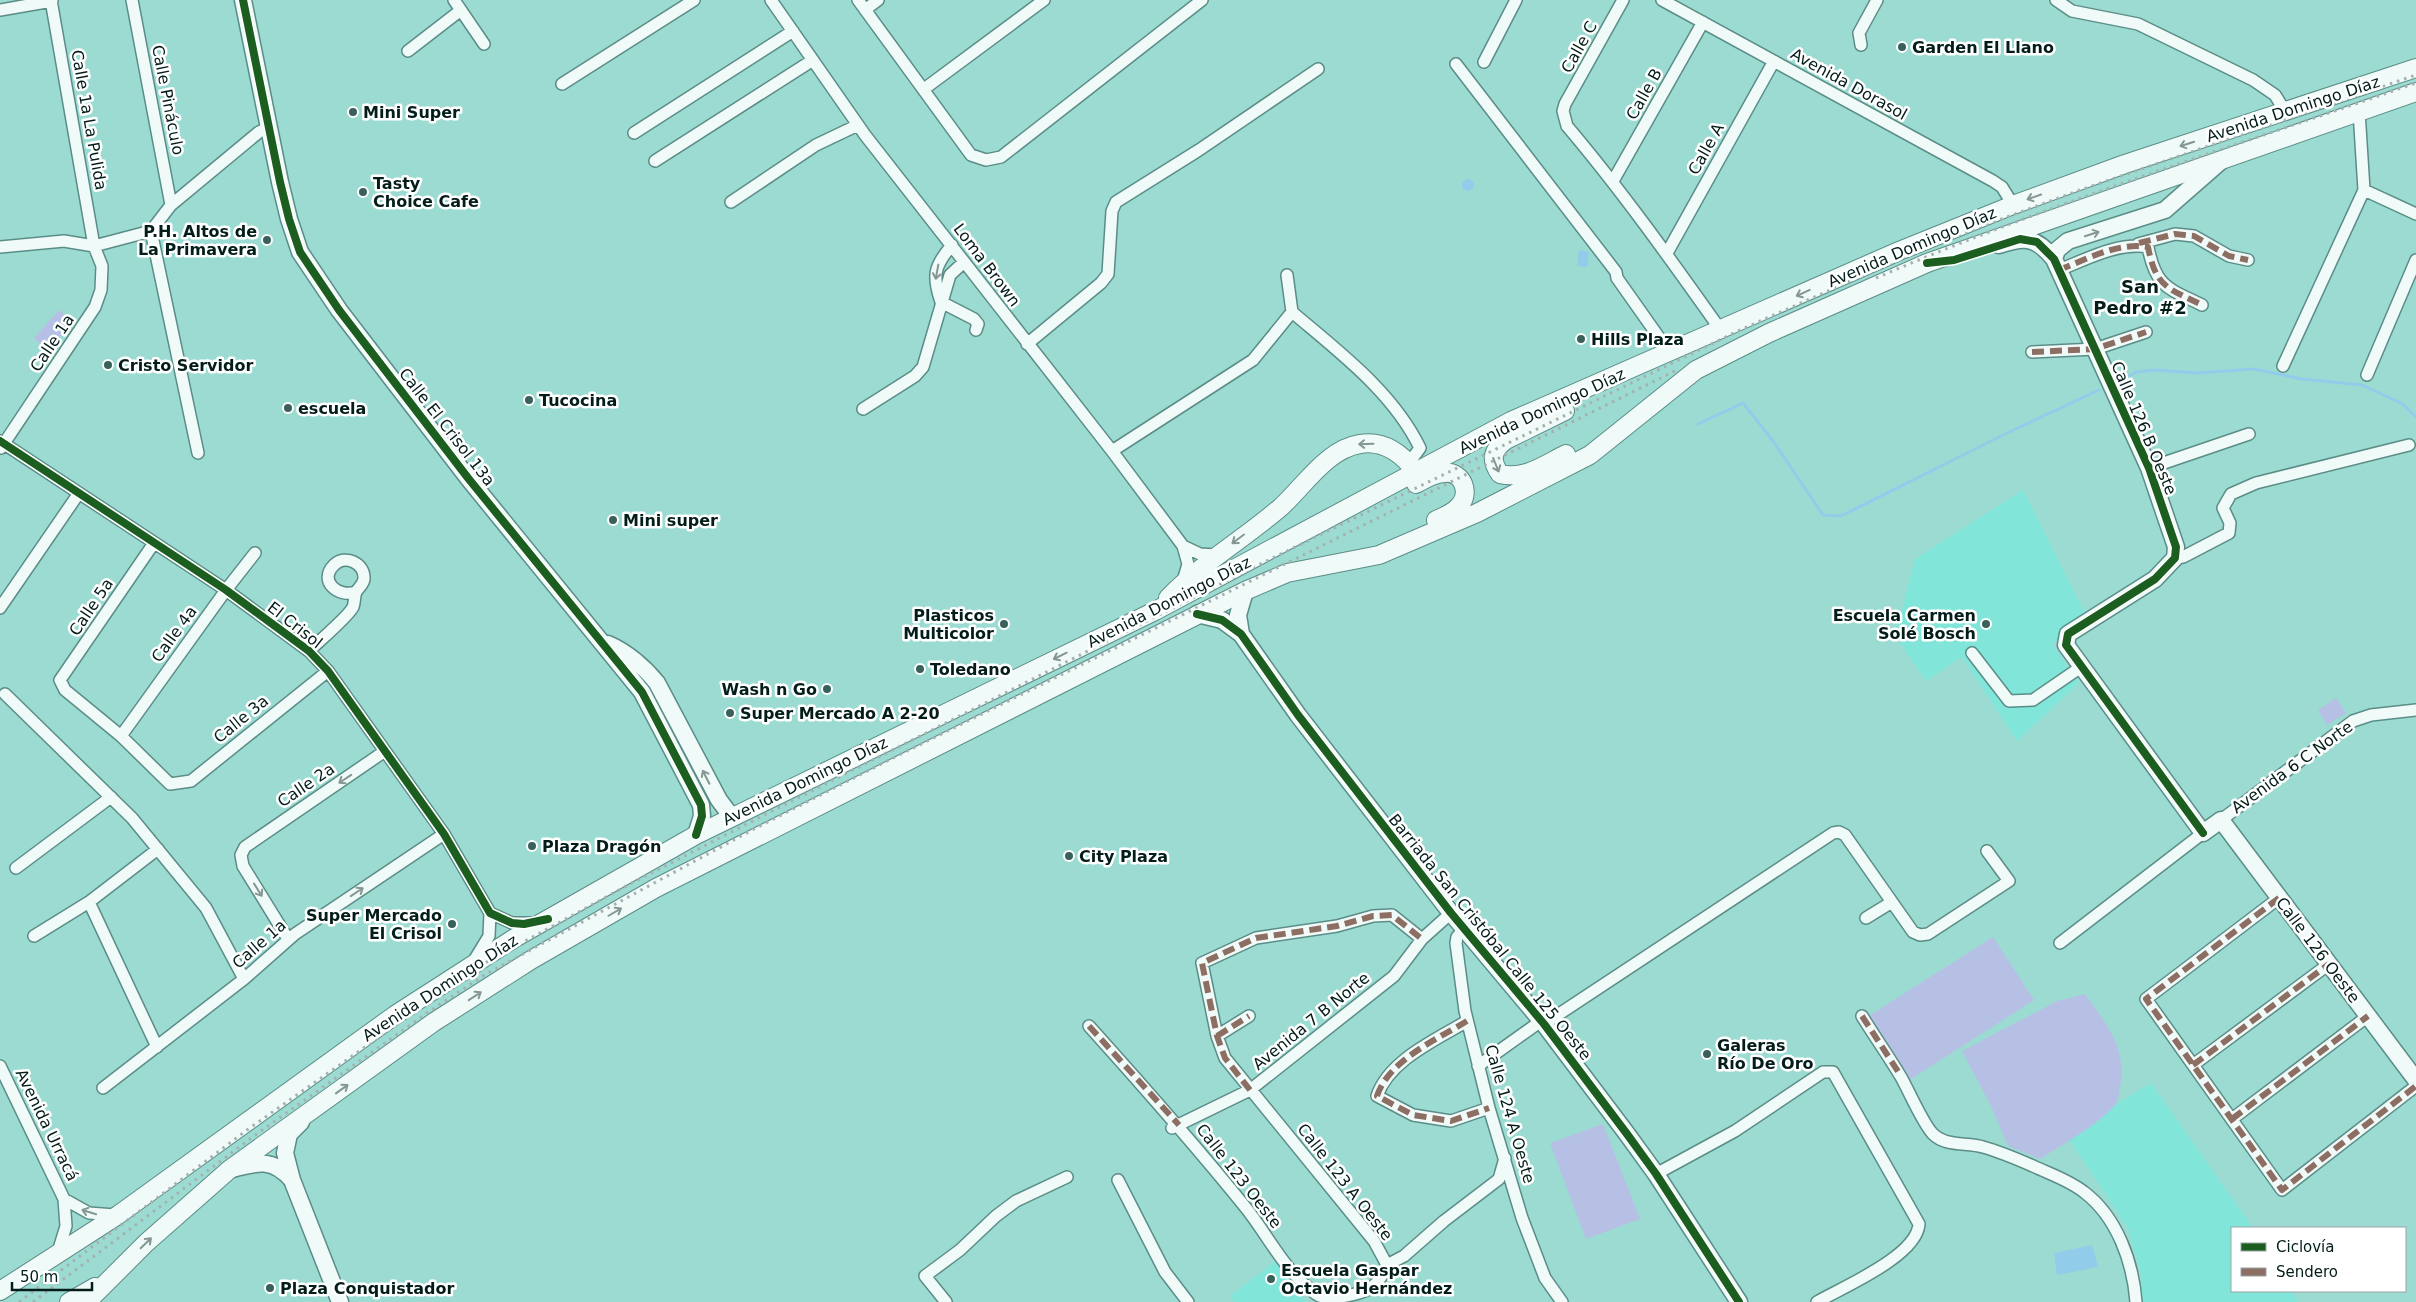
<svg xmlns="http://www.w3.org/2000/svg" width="2416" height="1302" font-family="'DejaVu Sans',sans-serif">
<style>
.built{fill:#81e6d9}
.park{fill:#b6c0e5}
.water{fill:#91ccea}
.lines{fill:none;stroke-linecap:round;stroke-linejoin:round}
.stream{stroke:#91ccea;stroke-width:3}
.street-casing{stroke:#5b8d87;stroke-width:14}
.secondary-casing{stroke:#5b8d87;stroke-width:19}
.primary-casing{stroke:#5b8d87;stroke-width:20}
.street{stroke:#f0faf8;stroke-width:11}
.secondary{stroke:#f0faf8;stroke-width:16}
.primary{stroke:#f0faf8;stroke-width:18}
.rail{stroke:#a4b1b0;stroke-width:3;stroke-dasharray:2.5 5;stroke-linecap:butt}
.quiet{stroke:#8d6e63;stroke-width:6;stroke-dasharray:12 6;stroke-linecap:butt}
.cycleway-casing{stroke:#fff;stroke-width:11}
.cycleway{stroke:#1b5e20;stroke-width:8}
.oneway{stroke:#859794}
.poi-dot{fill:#39605a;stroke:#fff;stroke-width:2}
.labels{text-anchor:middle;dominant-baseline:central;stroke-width:5;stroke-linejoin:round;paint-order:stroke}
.street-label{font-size:16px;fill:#031d1a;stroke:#fff}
.poi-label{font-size:16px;font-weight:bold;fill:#031d1a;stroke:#fff;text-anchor:start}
.neighbourhood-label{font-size:18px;font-weight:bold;fill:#031d1a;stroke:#fff}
</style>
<rect width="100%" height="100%" fill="#9cdbd2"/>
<path class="built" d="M2023 490 2085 613 2052 645 2079 683 2017 741 1962 657 1926 681 1895 636 1915 559Z
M2151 1083 2253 1228H2232V1291H2291L2299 1302H2142V1278L2128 1228 2066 1135Z
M1276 1261 1306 1302H1235L1230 1296Z"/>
<path class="park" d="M59 310 73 322 48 351 34 338Z
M2336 698 2346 713 2327 725 2318 710Z
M1993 937 2034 1000 1908 1081 1867 1017Z
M2085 994C2106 1023 2128 1049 2120 1087 2119 1091 2119 1098 2117 1102 2105 1121 2060 1146 2040 1159L2008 1146 1991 1106 1962 1051 2057 1001Z
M1603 1124 1640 1219 1586 1239 1550 1143Z"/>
<path class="water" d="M1462 185a6 6 0 1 1 12 0a6 6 0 1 1-12 0Z
M1579 250 1589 252 1587 267 1577 266Z
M2092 1245 2098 1267 2057 1275 2054 1253Z"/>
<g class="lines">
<path class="stream" d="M2120 381 2136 372 2154 370 2197 373 2254 369 2302 379 2362 385 2403 404 2416 417
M1698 424 1743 403 1773 441 1823 515 1841 516 2007 433 2099 390"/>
<g class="street-casing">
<path id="street" d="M132 0 171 205
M454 0 484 44
M771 0 865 135 1112 451 1183 546 1188 564 1183 581
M858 0 971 155 986 160 1001 157 1202 0
M1623 0 1565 104 1563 111 1567 126C1622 191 1671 260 1720 329
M1662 0 1993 181 2002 187 2013 205
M2056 0 2072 11 2138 24 2253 80 2275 95 2285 111
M0 10 52 1
M865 10 878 0
M1861 45 1859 33 1877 0
M408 51 461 10
M1484 62 1516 0
M1456 64 1616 272 1617 278 1670 353
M562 84 694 0
M924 89 1044 0
M634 133 793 31
M655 161 813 60
M1613 181 1703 22
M2364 190 2416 214
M731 202 816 145 858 125
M151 231 198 453
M2138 244 2175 234 2194 236 2229 256 2248 260
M952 245C934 266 932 276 941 302L974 319 978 324 976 330
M0 247 64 241 94 246 151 231 171 205 259 132 270 127
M1667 253 1774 61
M2059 270C2087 259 2118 242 2148 247 2156 288 2168 288 2202 305
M1287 275 1292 312C1339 352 1393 392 1420 448L1409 463
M1027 344 1101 283 1108 274 1112 211 1116 202 1199 150 1318 69
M2032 352 2095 349 2146 332
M2283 366 2364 190 2359 111
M2367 375 2416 260
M863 409 915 376 923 367 950 275 964 262
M0 441 226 590 309 651 328 671 444 834 490 913 512 923H536
M1 448 95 307 101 290 102 266 94 246 51 0
M1112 451 1253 360 1292 312
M2149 468 2249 434
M154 543 60 680 65 690 121 736 170 784 191 781 328 671
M1183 546 1200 554 1216 555
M2175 558 2183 557 2229 533 2230 523 2223 508 2231 494 2256 483 2409 445
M0 608 79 493
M309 651C318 642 349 616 353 607 355 602 354 596 356 592 359 587 363 585 364 579 365 563 345 554 334 565 318 581 338 598 356 592
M1972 653 2009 701 2033 700 2081 667
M5 694 132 818 206 908 244 979
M121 736 226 590 255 553
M2221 820 2353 721 2371 715 2416 710
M16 868 111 797
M2279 898 2146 999 2282 1190 2416 1086
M89 902 157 1047
M1866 918 1892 902
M1464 929 1457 937 1456 943 1465 1011 1489 1108 1522 1218 1545 1278 1562 1302
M34 936 89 902 158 849
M288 939 243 866 241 855 245 847 385 751
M2060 943 2203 833
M475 959 489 936 490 913
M1862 1016C1875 1037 1889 1057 1901 1077 1909 1091 1923 1124 1933 1134 1946 1147 1967 1142 1983 1147 2001 1152 2017 1159 2033 1166 2050 1174 2069 1180 2084 1192 2117 1217 2133 1262 2136 1302
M1467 1021C1436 1040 1389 1060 1377 1096L1413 1115 1451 1121 1489 1108
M1544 1024 1833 833 1839 832 1845 835 1913 932 1920 935 1928 934 2009 881 1987 851
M1089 1026C1143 1086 1196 1146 1246 1208 1269 1237 1285 1272 1316 1294 1323 1299 1333 1298 1341 1297 1365 1293 1378 1289 1387 1265
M1217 1036 1249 1016
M2193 1065 2329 964
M0 1066 64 1199 66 1226 58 1252
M1478 1066 1541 1021
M103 1088 244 979 295 934 444 834
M2232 1119 2368 1016
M1172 1128 1250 1090 1394 976 1422 939 1451 913
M1656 1174 1735 1131 1823 1072H1833L1919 1224C1917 1256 1843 1287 1817 1302
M1118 1180 1165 1272 1188 1302
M64 1199 89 1213 115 1215
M1387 1265 1374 1241 1225 1058 1217 1036 1202 963 1256 938 1337 926 1373 916 1392 915 1422 939
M1387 1265 1404 1256 1444 1221 1499 1179 1505 1158
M946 1302 925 1276 960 1250 996 1216 1016 1201 1067 1177"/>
</g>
<g class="secondary-casing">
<path id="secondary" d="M243 0 280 182 289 219 300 252 339 310 468 478 642 692 701 805 702 816 696 835
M1999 245C2026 236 2036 237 2054 259L2149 468 2176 547 2175 558 2155 579 2068 634 2066 645 2203 833 2221 820 2416 1080
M2054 259 2057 250 2068 241 2165 210 2221 161
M1197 614 1222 620 1241 634 1298 715 1451 913 1544 1024 1627 1134 1656 1174 1739 1302
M1241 634 1238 615 1245 591
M608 644C627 652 645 668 657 683L719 800 728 812 734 816
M301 1122 289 1134 285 1153 292 1180 340 1302
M232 1169C258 1162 273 1158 292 1180"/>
</g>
<g class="primary-casing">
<path id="primary" d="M1565 411 1506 440C1492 450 1490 460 1500 474 1524 480 1544 465 1566 454
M1416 484C1425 479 1434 473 1445 473 1463 471 1471 494 1459 506 1453 513 1445 516 1436 520
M1168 598C1202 563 1244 539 1281 507 1304 486 1327 449 1360 444 1384 440 1402 454 1415 471
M0 1291 118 1215 395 1015 513 939 696 835 1155 611 1511 421 1899 251 2013 205 2125 164 2416 68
M69 1302 95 1287
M87 1302 146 1243 230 1169 434 1022 531 960 656 888 1245 591 1287 573 1379 555 1477 513 1590 455 1696 370 1769 333 1927 263 2416 92"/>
</g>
<use href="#street" class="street"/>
<use href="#secondary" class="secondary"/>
<use href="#primary" class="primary"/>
<path class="rail" d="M1876 278C2052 202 2236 146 2416 83
M19 1302 247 1130 483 964 630 884 772 811 1246 571 1740 330 1934 244 2080 190 2416 75
M33 1302 254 1136 430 1011 486 974 754 829 891 759 1679 369"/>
<path class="quiet" d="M2139 243 2175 234 2194 236 2229 256 2248 260
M2059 270C2087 259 2118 242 2148 247 2156 288 2168 288 2202 305
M2032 352 2095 349 2146 332
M2279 898 2146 999 2282 1190 2416 1086
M1862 1016 1901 1076
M1467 1021C1436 1040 1389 1060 1377 1096L1413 1115 1451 1121 1489 1108
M1089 1026 1179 1125
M1217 1036 1249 1016
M2193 1065 2329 964
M1250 1090 1225 1058 1217 1036 1202 963 1256 938 1337 926 1373 916 1392 915 1422 939
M2232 1119 2368 1016"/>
<g class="cycleway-casing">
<path id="cycleway" d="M243 0 280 182 289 219 300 252 339 310 468 478 642 692 701 805 702 816 696 835
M1927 263 1954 260 2020 239 2037 242 2054 259 2149 468 2176 547 2175 558 2155 579 2068 634 2066 645 2203 833
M0 441 226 590 309 651 328 671 444 834 490 913 512 923 524 924 548 919
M1197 614 1222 620 1241 634 1298 715 1451 913 1544 1024 1627 1134 1656 1174 1739 1302"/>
</g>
<use href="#cycleway" class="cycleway"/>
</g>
<defs><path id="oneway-shaft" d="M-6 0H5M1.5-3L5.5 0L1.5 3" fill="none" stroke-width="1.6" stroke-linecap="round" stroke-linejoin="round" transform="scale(1.25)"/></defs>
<g class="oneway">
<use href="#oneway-shaft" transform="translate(2187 144) rotate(162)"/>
<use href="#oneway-shaft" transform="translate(2034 197) rotate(161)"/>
<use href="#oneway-shaft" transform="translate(2092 234) rotate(-18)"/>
<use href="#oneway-shaft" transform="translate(937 272) rotate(100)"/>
<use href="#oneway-shaft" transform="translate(1803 293) rotate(156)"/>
<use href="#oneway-shaft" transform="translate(1366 444) rotate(178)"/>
<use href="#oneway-shaft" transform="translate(1496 465) rotate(68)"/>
<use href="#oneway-shaft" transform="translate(1238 539) rotate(143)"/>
<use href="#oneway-shaft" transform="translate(1060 656) rotate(154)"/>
<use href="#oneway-shaft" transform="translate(706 777) rotate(-117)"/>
<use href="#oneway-shaft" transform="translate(345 779) rotate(146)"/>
<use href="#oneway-shaft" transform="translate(258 890) rotate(58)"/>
<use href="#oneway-shaft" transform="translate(357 892) rotate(-34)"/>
<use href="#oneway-shaft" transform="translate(615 912) rotate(-30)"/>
<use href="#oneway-shaft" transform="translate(475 996) rotate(-33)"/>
<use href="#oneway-shaft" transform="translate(342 1089) rotate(-36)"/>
<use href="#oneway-shaft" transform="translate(89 1212) rotate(-163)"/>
<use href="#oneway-shaft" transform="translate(146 1243) rotate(-44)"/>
</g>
<g class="poi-dot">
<circle cx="1902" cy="47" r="5"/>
<circle cx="353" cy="112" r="5"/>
<circle cx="363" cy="192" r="5"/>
<circle cx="267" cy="240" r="5"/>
<circle cx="1581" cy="339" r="5"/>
<circle cx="108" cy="365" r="5"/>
<circle cx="529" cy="400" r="5"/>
<circle cx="288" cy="408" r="5"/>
<circle cx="613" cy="520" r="5"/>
<circle cx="1004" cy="624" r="5"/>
<circle cx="1986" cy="624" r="5"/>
<circle cx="920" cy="669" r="5"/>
<circle cx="827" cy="689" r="5"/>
<circle cx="730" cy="713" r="5"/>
<circle cx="532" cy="846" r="5"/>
<circle cx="1069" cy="856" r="5"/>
<circle cx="452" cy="924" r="5"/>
<circle cx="1707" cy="1054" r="5"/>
<circle cx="1271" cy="1279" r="5"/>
<circle cx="270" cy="1288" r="5"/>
</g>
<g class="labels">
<g class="street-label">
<text transform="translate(1579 47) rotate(-61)">Calle C</text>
<text transform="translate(1849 84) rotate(29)">Avenida Dorasol</text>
<text transform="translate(1644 94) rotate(-61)">Calle B</text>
<text transform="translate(168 100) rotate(79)">Calle Pináculo</text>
<text transform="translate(2293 109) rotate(-18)">Avenida Domingo Díaz</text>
<text transform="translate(89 120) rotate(80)">Calle 1a La Pulida</text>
<text transform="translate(1706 149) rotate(-61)">Calle A</text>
<text transform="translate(1912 247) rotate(-23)">Avenida Domingo Díaz</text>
<text transform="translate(987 265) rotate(53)">Loma Brown</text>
<text transform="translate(52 343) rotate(-56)">Calle 1a</text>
<text transform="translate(1542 411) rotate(-25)">Avenida Domingo Díaz</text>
<text transform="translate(447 427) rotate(52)">Calle El Crisol 13a</text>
<text transform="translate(2144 428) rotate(67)">Calle 126 B Oeste</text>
<text transform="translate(1169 602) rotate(-27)">Avenida Domingo Díaz</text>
<text transform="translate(91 607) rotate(-56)">Calle 5a</text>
<text transform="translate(295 625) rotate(38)">El Crisol</text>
<text transform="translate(174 634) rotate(-54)">Calle 4a</text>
<text transform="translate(241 719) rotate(-39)">Calle 3a</text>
<text transform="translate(2292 767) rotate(-36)">Avenida 6 C Norte</text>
<text transform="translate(805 781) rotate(-26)">Avenida Domingo Díaz</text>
<text transform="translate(306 785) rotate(-34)">Calle 2a</text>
<text transform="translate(1490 937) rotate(51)">Barriada San Cristóbal Calle 125 Oeste</text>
<text transform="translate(259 944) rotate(-41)">Calle 1a</text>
<text transform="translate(2318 950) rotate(53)">Calle 126 Oeste</text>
<text transform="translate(440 988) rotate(-33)">Avenida Domingo Díaz</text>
<text transform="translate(1311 1021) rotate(-39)">Avenida 7 B Norte</text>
<text transform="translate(1510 1114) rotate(74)">Calle 124 A Oeste</text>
<text transform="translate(47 1125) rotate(64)">Avenida Urracá</text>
<text transform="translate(1239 1176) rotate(52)">Calle 123 Oeste</text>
<text transform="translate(1345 1182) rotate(52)">Calle 123 A Oeste</text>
</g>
<g class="poi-label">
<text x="1912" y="47">Garden El Llano</text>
<text x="363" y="112">Mini Super</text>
<text x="373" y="183">Tasty<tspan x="373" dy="18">Choice Cafe</tspan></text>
<text x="257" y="231" text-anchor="end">P.H. Altos de<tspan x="257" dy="18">La Primavera</tspan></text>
<text x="1591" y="339">Hills Plaza</text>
<text x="118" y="365">Cristo Servidor</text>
<text x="539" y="400">Tucocina</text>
<text x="298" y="408">escuela</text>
<text x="623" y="520">Mini super</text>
<text x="994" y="615" text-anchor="end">Plasticos<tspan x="994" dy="18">Multicolor</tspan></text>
<text x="1976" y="615" text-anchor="end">Escuela Carmen<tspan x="1976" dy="18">Solé Bosch</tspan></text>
<text x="930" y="669">Toledano</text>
<text x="817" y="689" text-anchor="end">Wash n Go</text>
<text x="740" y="713">Super Mercado A 2-20</text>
<text x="542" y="846">Plaza Dragón</text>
<text x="1079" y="856">City Plaza</text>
<text x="442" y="915" text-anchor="end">Super Mercado<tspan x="442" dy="18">El Crisol</tspan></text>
<text x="1717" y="1045">Galeras<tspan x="1717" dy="18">Río De Oro</tspan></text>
<text x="1281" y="1270">Escuela Gaspar<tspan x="1281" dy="18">Octavio Hernández</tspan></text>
<text x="280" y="1288">Plaza Conquistador</text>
</g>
<g class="neighbourhood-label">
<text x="2140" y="286">San<tspan x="2140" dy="21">Pedro #2</tspan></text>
</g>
</g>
<rect x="2231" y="1227" width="175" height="65" fill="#ffffff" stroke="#9aa5a3"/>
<rect x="2241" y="1243" width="25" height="8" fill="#1b5e20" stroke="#9aa5a3"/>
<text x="2276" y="1252" font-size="15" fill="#031d1a">Ciclovía</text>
<rect x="2241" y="1268" width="25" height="8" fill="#8d6e63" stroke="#9aa5a3"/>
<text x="2276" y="1277" font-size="15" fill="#031d1a">Sendero</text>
<path d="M12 1282v8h80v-8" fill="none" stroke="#031d1a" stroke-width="2.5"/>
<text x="20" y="1282" font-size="15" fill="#031d1a" stroke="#ffffff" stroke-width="4" paint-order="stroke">50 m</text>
</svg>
